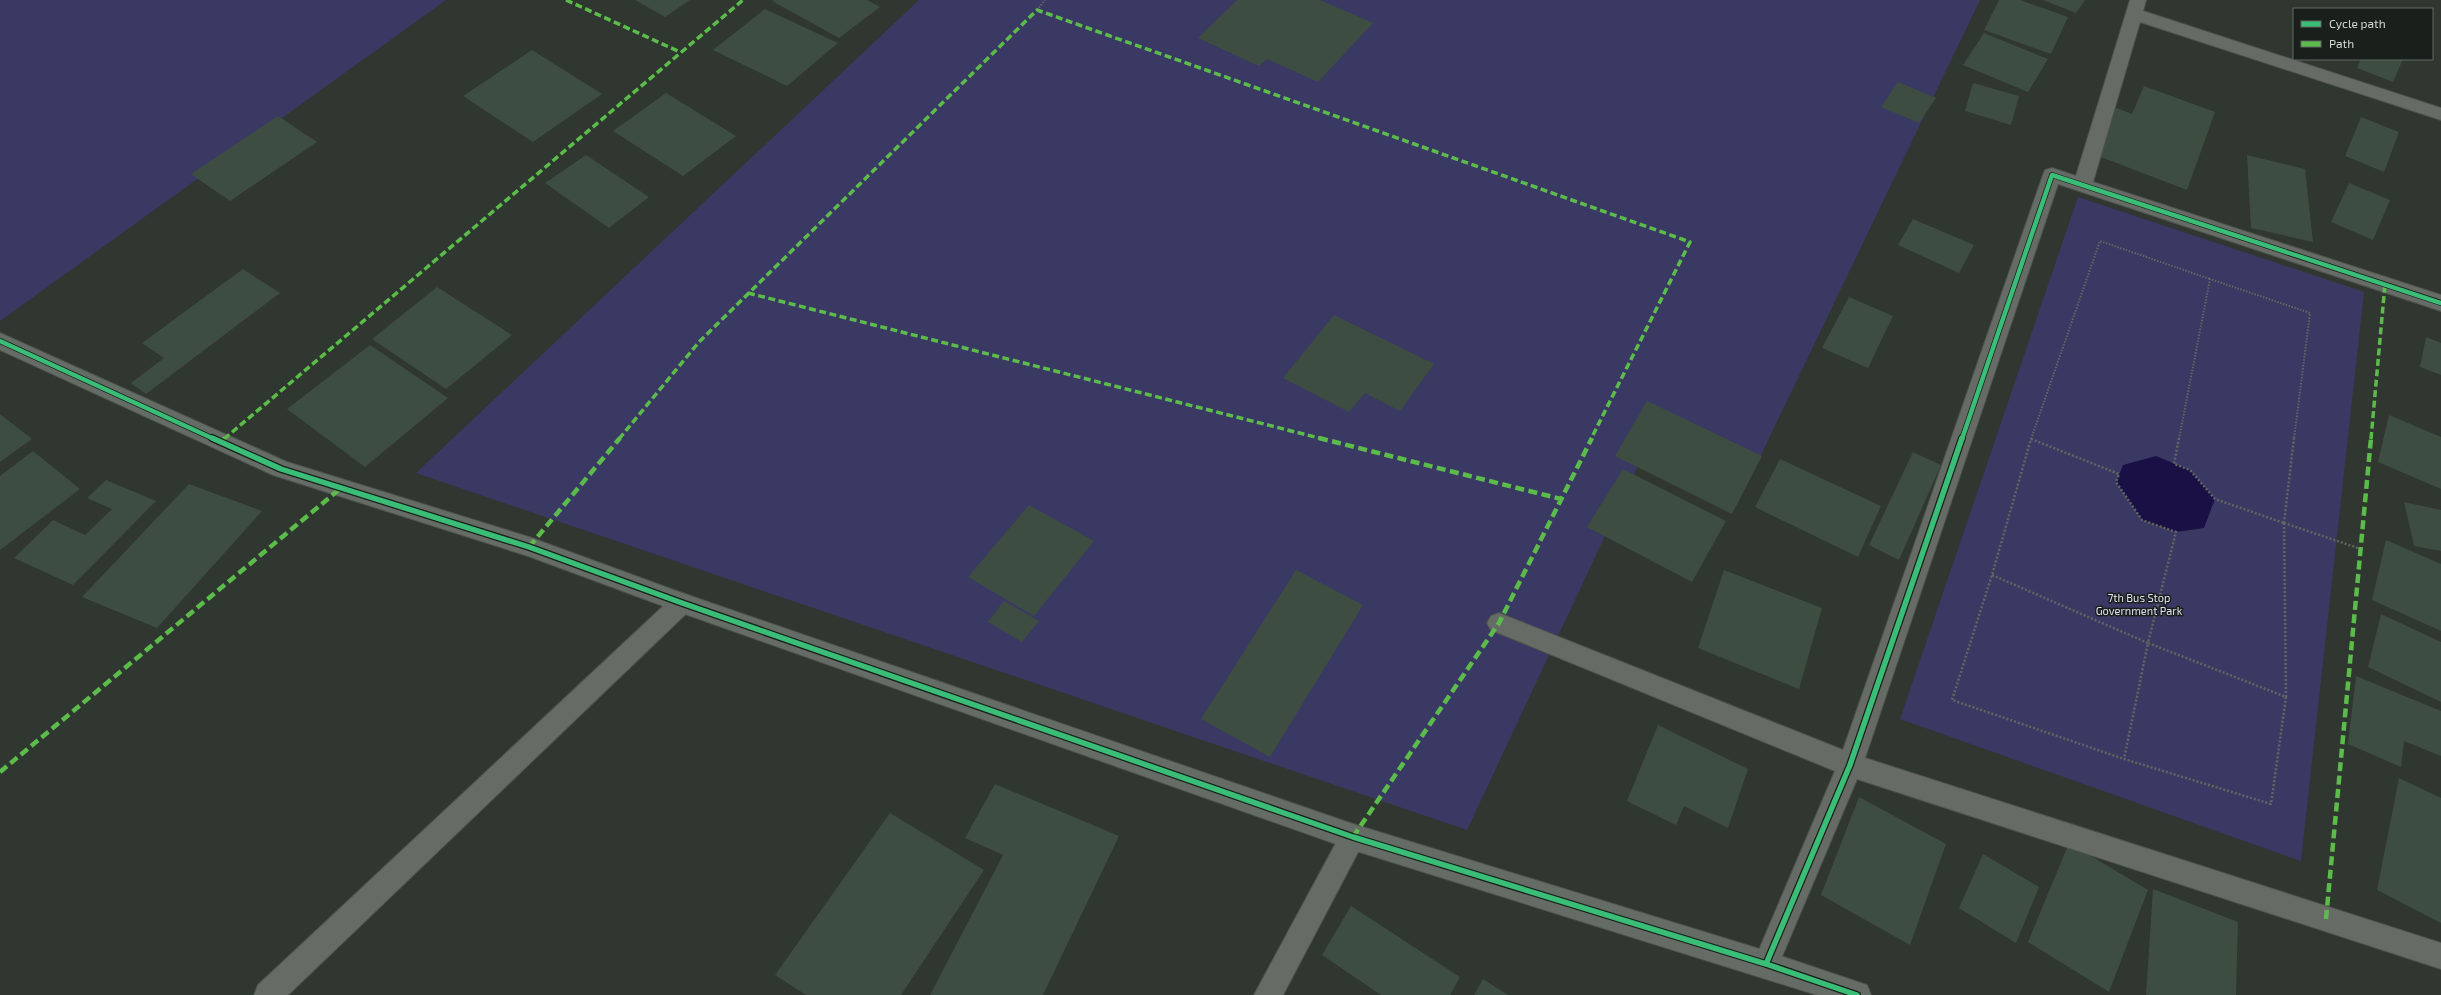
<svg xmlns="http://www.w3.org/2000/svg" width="2441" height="995" font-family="'Exo 2',sans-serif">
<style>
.green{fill:#3a3963}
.water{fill:#1a1045}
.building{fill:#3e4d41}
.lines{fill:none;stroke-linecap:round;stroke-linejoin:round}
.street-casing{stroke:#4d524d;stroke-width:2}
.secondary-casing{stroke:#4d524d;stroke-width:2}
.path-far1{stroke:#626662;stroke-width:2;stroke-dasharray:1.5 1.5;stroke-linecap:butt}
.path{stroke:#626662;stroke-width:2.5;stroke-dasharray:2 2;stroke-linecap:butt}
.street{fill:#666b66;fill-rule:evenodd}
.secondary{fill:#656c66;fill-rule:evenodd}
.quiet-far1{stroke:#5cbc4b;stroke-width:3.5;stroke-dasharray:7 3.5;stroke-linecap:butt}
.quiet{stroke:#5cbc4b;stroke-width:4.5;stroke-dasharray:9 4.5;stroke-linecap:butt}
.cycleway-far1-casing{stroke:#191f1a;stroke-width:6}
.cycleway-casing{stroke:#191f1a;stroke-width:8}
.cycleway-far1{stroke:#3abd76;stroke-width:4.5}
.cycleway{stroke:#3abd76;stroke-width:5.5}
.labels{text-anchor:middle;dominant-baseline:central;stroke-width:3;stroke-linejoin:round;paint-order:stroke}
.park-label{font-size:11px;fill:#e1e2f5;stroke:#191f1a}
</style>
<rect width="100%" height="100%" fill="#303630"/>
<path class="green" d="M0 0H446L0 321Z
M919 0H1980L1759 459 1659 421 1467 830 416 473Z
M2078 197 2364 292 2301 861 1900 719Z"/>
<path class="water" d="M2156 456 2190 470 2215 499 2204 528 2176 532 2142 520 2116 482 2123 465Z"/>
<path class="building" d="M635 0H690L665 17Z
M774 0H867L880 7 839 38 772 1Z
M1237 0H1320L1373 23 1318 82 1267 59 1259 66 1198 38Z
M1999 0H2020L2068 17 2051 54 1984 30Z
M2043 0H2085L2076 13Z
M765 9 838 43 787 86 713 50Z
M1984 33 2048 59 2028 92 1963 65Z
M532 50 602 94 533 142 463 96Z
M2361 59H2403L2393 82 2357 68Z
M1898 82 1936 98 1919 123 1881 107Z
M1973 83 2019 96 2011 125 1965 111Z
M2144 86 2215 112 2187 190 2093 154 2114 107 2132 114Z
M666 93 736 136 683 176 613 131Z
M278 116 317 142 230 201 191 174Z
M2361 117 2399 132 2384 172 2345 156Z
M586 155 649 197 609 228 545 183Z
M2247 155 2305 169 2313 242 2251 228Z
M2349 183 2390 200 2373 240 2331 222Z
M1913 219 1974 245 1959 273 1898 245Z
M243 269 280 293 146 394 131 383 164 358 142 343Z
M437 287 512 335 446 389 372 339Z
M1849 297 1893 316 1868 368 1822 348Z
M1334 315 1434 364 1400 411 1365 393 1349 412 1283 378Z
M2426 337 2441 343V375L2420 367Z
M370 345 448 398 365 467 287 409Z
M1647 401 1762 456 1732 514 1615 456Z
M0 414 32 439 0 462Z
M2389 415 2441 437V489L2378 462Z
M33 451 80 489 0 550V476Z
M1913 452 1941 465 1899 560 1869 545Z
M1780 459 1881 506 1858 557 1755 507Z
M1623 469 1726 521 1692 582 1587 527Z
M106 480 156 501 73 585 14 558 53 520 85 535 112 509 87 498Z
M189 484 262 511 157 628 82 597Z
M2404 502 2441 510V551L2414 546Z
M1029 505 1094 541 1034 616 968 577Z
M2386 540 2441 564V631L2372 600Z
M1296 570 1363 605 1270 757 1201 719Z
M1724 570 1822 608 1799 689 1698 648Z
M1004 601 1039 621 1022 642 988 622Z
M2381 614 2441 642V702L2368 667Z
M2356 676 2441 711V756L2404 741 2401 767 2348 744Z
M1658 725 1748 769 1728 828 1684 806 1676 825 1627 801Z
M2399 778 2441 798V923L2377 890Z
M995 784 1119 836 1043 995H930L1003 855 965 838Z
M1859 797 1946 844 1910 945 1821 895Z
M890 813 984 870 901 995H806L775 975Z
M2069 843 2148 890 2109 992 2028 942Z
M1983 854 2039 887 2016 943 1959 908Z
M2153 889 2238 922 2236 995H2146Z
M1351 906 1460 977 1450 995H1381L1322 955Z
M1483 979 1508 995H1474Z"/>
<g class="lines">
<g class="street-casing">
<path id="street" d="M2130 0H2146L2143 11 2441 108V120L2140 22 2093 182 2441 295V311L2058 184 1865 758 2441 943V969L1857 779 1775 973 1766 977 1757 973 1753 964 1835 771 1491 630 1487 623 1491 616 1499 613 1843 750 2043 175 2045 170 2052 168 2076 176Z
M682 593 690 596 694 603 690 610 288 995H254L258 985 674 596Z
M1353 824 1362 828 1366 837 1283 995H1254L1344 828Z"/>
</g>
<g class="secondary-casing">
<path id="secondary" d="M0 333 287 462 529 537 682 593 1353 824 1766 951 1867 985 1871 995H1817L1353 850 682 613 528 556 273 475 0 350Z"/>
</g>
<path class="path-far1" d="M1037 10 1045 0
M2031 439 2100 241 2210 279
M2179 439 2210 279 2310 313 2294 439"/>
<path class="path" d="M2179 438 2174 464 2190 470 2215 499 2284 523
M2031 439 2119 474 2116 482 2142 520 2176 532 2148 643 2286 697 2271 804 2124 759 1952 700 1992 575Z
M2284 523 2361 549
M2284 523 2286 697
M2284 523 2294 438
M1992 575 2148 643 2124 759"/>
<use href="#street" class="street"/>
<use href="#secondary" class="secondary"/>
<path class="quiet-far1" d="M566 0 680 52
M748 293 1323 439
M224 439 743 0
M619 439 699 342 1037 10 1690 242 1591 439
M2371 439 2385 284"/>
<path class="quiet" d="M1319 438 1561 499
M221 441 225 438
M529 547 620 438
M0 772 341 488
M1353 837 1499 623 1592 438
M2326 919 2371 438"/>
<g class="cycleway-far1-casing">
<path id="cycleway-far1" d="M0 341 214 439
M1962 439 2052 175 2441 303"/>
</g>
<g class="cycleway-casing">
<path id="cycleway" d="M212 438 281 469 529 547 682 603 1353 837 1766 964 1857 995
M1766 964 1850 765 1962 438"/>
</g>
<use href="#cycleway-far1" class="cycleway-far1"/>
<use href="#cycleway" class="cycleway"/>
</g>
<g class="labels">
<g class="park-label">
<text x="2139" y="597">7th Bus Stop<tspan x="2139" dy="13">Government Park</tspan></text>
</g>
</g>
<rect x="2293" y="8" width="140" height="52" fill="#191f1a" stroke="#636963"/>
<rect x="2301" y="21" width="20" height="6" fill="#3abd76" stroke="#636963"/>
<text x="2329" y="28" font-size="12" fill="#d1d8d1">Cycle path</text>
<rect x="2301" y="41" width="20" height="6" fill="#5cbc4b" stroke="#636963"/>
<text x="2329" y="48" font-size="12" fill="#d1d8d1">Path</text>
</svg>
